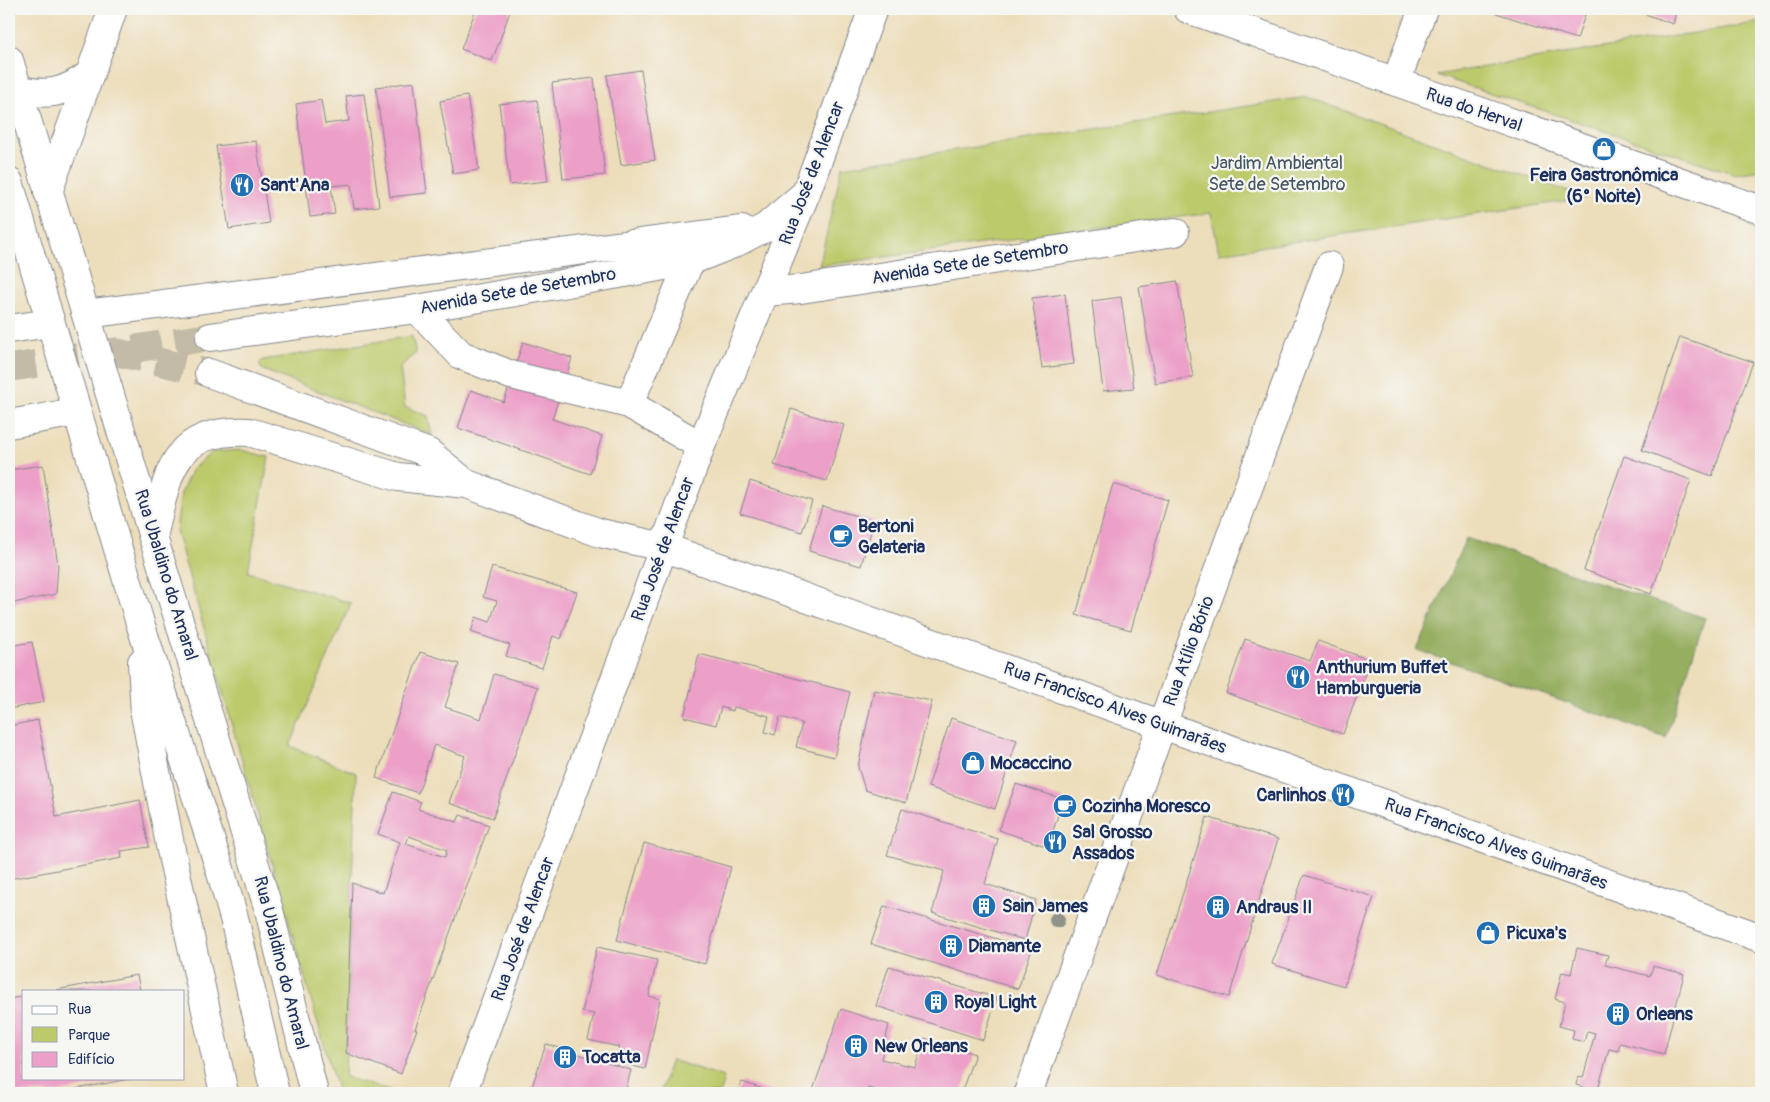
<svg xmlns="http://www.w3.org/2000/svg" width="1770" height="1102" font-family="Pangolin,sans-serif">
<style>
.green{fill:#bdca6c;stroke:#6c7c65}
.forest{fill:#96ae60;stroke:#586e5f}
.building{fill:#ec9fc7;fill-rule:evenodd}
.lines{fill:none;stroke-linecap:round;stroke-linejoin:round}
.minor-tunnel{stroke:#c3bba8;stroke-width:28;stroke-dasharray:28 14;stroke-linecap:butt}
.major-tunnel{stroke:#c3bba8;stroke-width:28;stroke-dasharray:28 14;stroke-linecap:butt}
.minor-casing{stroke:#84868c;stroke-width:30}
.major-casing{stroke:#84868c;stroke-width:30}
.minor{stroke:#fff;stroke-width:28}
.major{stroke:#fff;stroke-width:28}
.tree{fill:#90938a}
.labels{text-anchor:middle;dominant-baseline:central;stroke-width:4.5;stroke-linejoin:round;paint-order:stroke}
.street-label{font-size:18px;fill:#1b2f5e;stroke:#f6f6f2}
.park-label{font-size:18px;fill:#445662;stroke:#f6f6f2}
.poi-label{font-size:18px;font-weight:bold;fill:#1b2f5e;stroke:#f6f6f2;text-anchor:start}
</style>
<rect width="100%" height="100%" fill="#f6f6f2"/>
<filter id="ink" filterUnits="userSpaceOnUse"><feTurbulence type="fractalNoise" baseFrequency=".02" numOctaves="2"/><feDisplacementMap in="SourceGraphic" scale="10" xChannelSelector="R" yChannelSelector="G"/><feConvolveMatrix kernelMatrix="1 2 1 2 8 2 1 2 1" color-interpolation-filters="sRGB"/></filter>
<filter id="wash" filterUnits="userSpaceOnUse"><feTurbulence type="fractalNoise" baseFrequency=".0096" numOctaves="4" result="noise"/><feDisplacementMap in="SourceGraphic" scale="20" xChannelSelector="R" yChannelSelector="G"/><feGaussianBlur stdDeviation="1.12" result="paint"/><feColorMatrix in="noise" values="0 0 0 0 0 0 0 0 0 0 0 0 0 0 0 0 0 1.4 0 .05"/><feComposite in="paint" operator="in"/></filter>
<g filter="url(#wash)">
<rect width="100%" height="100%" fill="#eddebb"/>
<path class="green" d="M1761 22V170L1735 174 1436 75Z
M1307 97 1586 198 1219 253 1211 213 819 266 842 167Z
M412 336 416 353 400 367 405 407 428 416 432 435 263 370 260 367V363L263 360Z
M241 450 269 457 248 572 351 603 290 746 356 773 345 1077 397 1093H338L176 531 181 493 192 469 212 452Z
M671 1060 724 1077 720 1093H660Z"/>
<path class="forest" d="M1466 538 1705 618 1666 738 1417 650Z"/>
<g id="blocks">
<path class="building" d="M476 9H511L492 61 461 49Z
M1491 9H1587L1577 39 1490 11Z
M1631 9H1677L1673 24Z
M641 70 655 160 621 165 607 75Z
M594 78 605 175 563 179 552 83Z
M414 82 427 193 390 197 376 87Z
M364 94 379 206 354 209 351 184 331 186 335 214 310 217 296 104 321 100 325 124 349 121 346 96Z
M467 96 479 170 453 174 440 101Z
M537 100 548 181 510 185 499 104Z
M256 141 269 223 229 229 216 146Z
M1177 281 1193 377 1155 383 1139 287Z
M1065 294 1074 364 1042 368 1032 298Z
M1121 297 1134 388 1103 391 1092 301Z
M1680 337 1753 362 1712 476 1642 450Z
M523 342 572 358 552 419 602 436 590 474 458 428 471 390 504 402Z
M791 409 844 425 827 481 774 465Z
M1624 456 1691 480 1651 594 1584 570Z
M43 465 58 565 56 594 9 604V470Z
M750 481 812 501 802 532 740 513Z
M1113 484 1168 500 1131 630 1076 615Z
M822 506 874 521 861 566 809 551Z
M492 567 577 592 561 639 553 636 542 668 506 656 510 645 471 632 476 617 490 622 497 601 483 597Z
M1245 639 1310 661 1318 641 1370 660 1343 734 1226 693Z
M32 642 44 702 9 709V646Z
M420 652 459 664 445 707 481 719 494 674 538 687 493 818 449 803 465 756 434 745 418 793 376 778Z
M699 654 850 692 834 757 796 747 802 723 780 717 775 735 765 732 769 716 734 707 733 711 721 707 716 725 684 717Z
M874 690 932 701 906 803 865 790 858 767Z
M951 718 1017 740 995 809 928 787Z
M38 720 56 817 140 800 149 847 121 851 122 858 9 879V726Z
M1016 784 1063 799 1048 847 999 830Z
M393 792 421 802 418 809 457 822 460 815 489 825 415 1029H417L401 1074 346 1053 352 883 383 893 400 842 378 834ZM409 836 447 850 445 857 406 844Z
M902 809 998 839 985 884 1036 900 1025 940 932 913 944 871 887 855Z
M1207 817 1278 839 1229 997 1157 975Z
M644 843 731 867 705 964 617 940Z
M1304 875 1374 897 1344 986 1272 964Z
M884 906 1032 949 1018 989 871 944Z
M597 947 657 960 649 996 660 999 645 1069 616 1062 619 1047 588 1040 594 1014 582 1012Z
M1577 948 1608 955 1605 965 1650 976 1653 966 1684 974 1664 1054 1620 1043 1618 1051 1609 1049 1597 1093H1585L1586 1088 1576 1085 1578 1077 1583 1078 1595 1033 1587 1031 1584 1042 1572 1039 1574 1030 1559 1026 1565 1002 1555 999 1562 972 1571 974Z
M889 966 997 998 983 1040 876 1006Z
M137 975 140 991H56V990Z
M24 996V1078L130 1079 54 1093H9V999Z
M841 1009 889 1025 881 1059 915 1067 924 1038 975 1054 961 1093H884L868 1088 866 1093H812Z
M546 1044 631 1070 625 1093H530Z
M742 1082 775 1093H737Z"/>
</g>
</g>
<g filter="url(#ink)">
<use href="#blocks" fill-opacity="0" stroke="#84868c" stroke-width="1"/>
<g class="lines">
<path class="minor-tunnel" d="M115 352 209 373"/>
<path class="major-tunnel" d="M9 368 210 337"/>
<g class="minor-casing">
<path id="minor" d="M1188 9 1761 210
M1396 82 1423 9
M18 89C47 97 64 93 89 75
M48 192 113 9
M765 292 801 289 1175 232
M417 309 461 355 511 375 629 404 701 446
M209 373 429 453 467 484
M629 404 690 261
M153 537C168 476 170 428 249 432L398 477 467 484 600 533 663 547 1761 938
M462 1093 701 446 806 193
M1028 1093 1329 266"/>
</g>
<g class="major-casing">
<path id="major" d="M9 60 153 537 269 910 314 1093
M9 182 140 623 219 866 234 918 275 1093
M86 314 742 230
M9 329 51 323
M210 337 417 309 648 269 690 261 733 244 766 227 806 193 873 9
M9 424 77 412
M142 662 145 714 171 850 224 1093"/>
</g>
<use href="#minor" class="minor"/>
<use href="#major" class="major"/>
</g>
<circle class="tree" cx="1057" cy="920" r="8"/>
</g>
<defs>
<g id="shop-disc" transform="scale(1.25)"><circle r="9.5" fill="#1f6fb2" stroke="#f6f6f2"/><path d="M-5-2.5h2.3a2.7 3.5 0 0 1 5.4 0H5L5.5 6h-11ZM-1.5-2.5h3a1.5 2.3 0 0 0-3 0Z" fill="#fff"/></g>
<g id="restaurant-disc" transform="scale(1.25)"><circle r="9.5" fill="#1f6fb2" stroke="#f6f6f2"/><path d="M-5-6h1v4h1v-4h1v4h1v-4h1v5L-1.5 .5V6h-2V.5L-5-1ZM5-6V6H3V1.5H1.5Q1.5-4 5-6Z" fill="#fff"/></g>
<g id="cafe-disc" transform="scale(1.25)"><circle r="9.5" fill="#1f6fb2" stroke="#f6f6f2"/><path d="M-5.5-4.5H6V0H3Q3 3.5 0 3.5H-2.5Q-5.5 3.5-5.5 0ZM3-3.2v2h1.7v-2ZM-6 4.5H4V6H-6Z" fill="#fff"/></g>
<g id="building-disc" transform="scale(1.25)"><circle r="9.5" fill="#1f6fb2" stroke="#f6f6f2"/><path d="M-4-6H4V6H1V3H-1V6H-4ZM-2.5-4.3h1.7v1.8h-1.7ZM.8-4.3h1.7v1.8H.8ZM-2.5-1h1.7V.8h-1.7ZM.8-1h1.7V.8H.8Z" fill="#fff"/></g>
</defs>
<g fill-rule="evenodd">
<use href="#shop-disc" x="1604" y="149"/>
<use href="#restaurant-disc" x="242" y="185"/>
<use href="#cafe-disc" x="841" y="536"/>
<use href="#restaurant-disc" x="1298" y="677"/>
<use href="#shop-disc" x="973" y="763"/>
<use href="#restaurant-disc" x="1343" y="795"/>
<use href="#cafe-disc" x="1065" y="806"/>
<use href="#restaurant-disc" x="1055" y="842"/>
<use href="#building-disc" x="984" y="906"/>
<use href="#building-disc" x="1218" y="907"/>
<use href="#shop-disc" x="1488" y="933"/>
<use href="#building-disc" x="951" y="946"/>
<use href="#building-disc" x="936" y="1002"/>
<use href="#building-disc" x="1618" y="1014"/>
<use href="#building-disc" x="856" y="1046"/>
<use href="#building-disc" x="565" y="1057"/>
</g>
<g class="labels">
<g class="street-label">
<text transform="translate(1474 110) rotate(19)">Rua do Herval</text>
<text transform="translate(812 173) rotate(-69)">Rua José de Alencar</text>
<text transform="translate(970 263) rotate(-9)">Avenida Sete de Setembro</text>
<text transform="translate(518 291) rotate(-10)">Avenida Sete de Setembro</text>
<text transform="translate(663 549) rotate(-70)">Rua José de Alencar</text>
<text transform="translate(166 575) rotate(73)">Rua Ubaldino do Amaral</text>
<text transform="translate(1189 651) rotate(-70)">Rua Atílio Bório</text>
<text transform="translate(1115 708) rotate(20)">Rua Francisco Alves Guimarães</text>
<text transform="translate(1496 844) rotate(20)">Rua Francisco Alves Guimarães</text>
<text transform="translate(523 929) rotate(-70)">Rua José de Alencar</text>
<text transform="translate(281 963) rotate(76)">Rua Ubaldino do Amaral</text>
</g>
<g class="park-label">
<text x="1277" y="163">Jardim Ambiental<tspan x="1277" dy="21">Sete de Setembro</tspan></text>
</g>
<g class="poi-label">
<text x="1604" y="175" text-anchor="middle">Feira Gastronômica<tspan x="1604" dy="21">(6° Noite)</tspan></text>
<text x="260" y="185">Sant'Ana</text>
<text x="858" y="526">Bertoni<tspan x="858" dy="21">Gelateria</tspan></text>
<text x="1316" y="667">Anthurium Buffet<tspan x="1316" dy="21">Hamburgueria</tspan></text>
<text x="990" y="763">Mocaccino</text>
<text x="1326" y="795" text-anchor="end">Carlinhos</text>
<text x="1082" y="806">Cozinha Moresco</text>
<text x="1072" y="832">Sal Grosso<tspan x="1072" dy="21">Assados</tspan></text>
<text x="1002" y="906">Sain James</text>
<text x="1236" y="907">Andraus II</text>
<text x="1506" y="933">Picuxa's</text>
<text x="968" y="946">Diamante</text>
<text x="954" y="1002">Royal Light</text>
<text x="1636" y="1014">Orleans</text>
<text x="874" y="1046">New Orleans</text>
<text x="582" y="1057">Tocatta</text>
</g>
</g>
<rect width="1770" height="1102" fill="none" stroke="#f6f6f2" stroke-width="30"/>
<rect x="22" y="990" width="162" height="90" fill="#f6f6f2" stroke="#9ea6b7"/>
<rect x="32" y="1006" width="25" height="8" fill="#ffffff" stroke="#9ea6b7"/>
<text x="68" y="1014" font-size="15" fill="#1b2f5e">Rua</text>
<rect x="32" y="1027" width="25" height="15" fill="#bdca6c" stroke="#9ea6b7"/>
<text x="68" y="1040" font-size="15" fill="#1b2f5e">Parque</text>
<rect x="32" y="1052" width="25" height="15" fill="#ec9fc7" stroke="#9ea6b7"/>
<text x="68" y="1064" font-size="15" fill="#1b2f5e">Edifício</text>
</svg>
